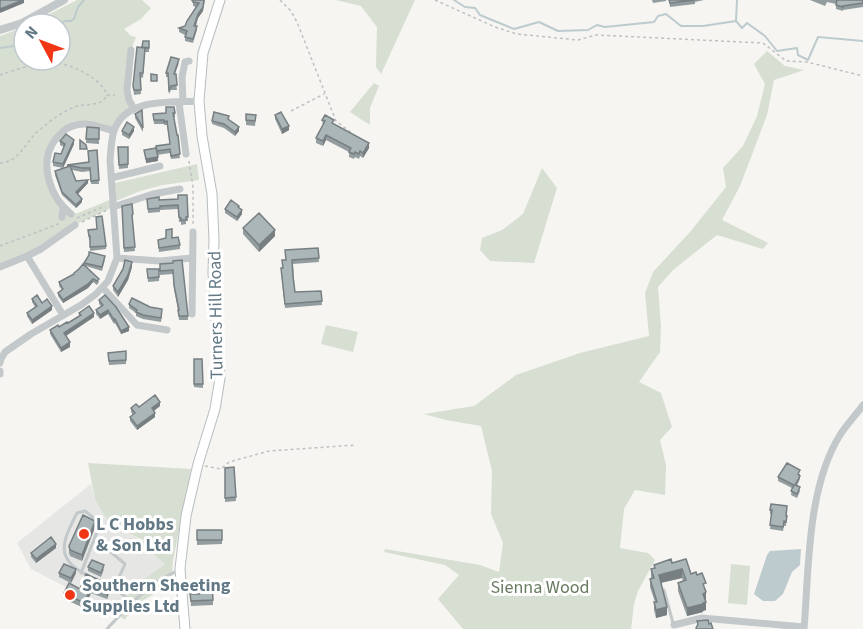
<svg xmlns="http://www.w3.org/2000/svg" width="863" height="629" font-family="'Source Sans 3',sans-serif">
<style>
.built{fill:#e6e7e5}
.green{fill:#d7ded2}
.water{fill:#bdcbcf}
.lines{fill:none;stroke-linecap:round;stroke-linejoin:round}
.stream{stroke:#bdcbcf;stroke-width:2}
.secondary-casing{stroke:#b7bdc1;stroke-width:11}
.path{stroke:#bec1c3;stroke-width:1.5;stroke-dasharray:3 3;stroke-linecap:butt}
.service{stroke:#c3c8ca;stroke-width:3}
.minor{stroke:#c3c8ca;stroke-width:7}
.tertiary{stroke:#c3c8ca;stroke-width:8}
.secondary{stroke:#fff;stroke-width:9}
.wall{fill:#939d9f}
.shaded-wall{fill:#787f82}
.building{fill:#abb6b9;stroke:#787f82;stroke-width:1.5}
.poi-dot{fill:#f13616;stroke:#fff;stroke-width:2}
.labels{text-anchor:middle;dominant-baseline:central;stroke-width:6;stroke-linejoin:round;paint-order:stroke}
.street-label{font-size:18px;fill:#627985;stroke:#fff}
.poi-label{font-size:18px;font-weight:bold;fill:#627985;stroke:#fff;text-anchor:start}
.park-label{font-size:18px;fill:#697c61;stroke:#fff}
</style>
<rect width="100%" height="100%" fill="#f6f5f1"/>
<path class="built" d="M91 484 95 499 113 527 144 541 142 546 166 564 130 589 129 595 116 610 77 592 72 602 64 599 68 588 31 569 17 543Z"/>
<path class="green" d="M77 0H142L151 8 141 19 124 29 131 36 136 37 131 50 127 89 134 109 114 131 95 125 63 130 48 152 50 183 71 214 78 213 112 199 113 207 75 225 41 249 0 267V36L24 27V60H60V24H30Z
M336 0H415L381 74 376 67 377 27 361 6Z
M767 51 785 66 804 70 774 80 767 115 740 186 722 220 768 243 763 249 717 235 673 270 658 287 661 326 660 352 639 382 661 393 672 427 660 440 666 465 665 495 635 490 624 509 620 548 648 553 655 560 638 591 634 604 631 629H463L438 599 459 575 445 565 384 552 385 549 480 565 499 572 503 543 491 514 492 471 481 426 446 420 424 414 474 406 516 375 580 353 649 336 645 293 653 272 690 232 726 187 723 168 743 146 757 116 765 84 754 64Z
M374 83 379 86 370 108V125L350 112Z
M197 164 199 180 163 185 140 191 116 201 115 183Z
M542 168 557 188 534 263 490 261 480 250 482 238 502 230 523 214Z
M326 325 358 332 353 352 321 344Z
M88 463 191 469 173 561 171 584 142 601 124 620 116 610 129 595 130 589 165 564 142 545 144 540 113 527 103 513 95 499Z
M731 564 750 566 747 605 728 603Z"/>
<path class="water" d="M801 549 800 565 792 572 783 594 775 601H763L754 594 767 555 770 551Z"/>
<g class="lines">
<path class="stream" d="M454 0 465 7 475 8 480 15 514 29 539 22 558 31 588 30 597 25 605 27 654 22 658 16 666 14 681 26H703L736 21
M737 0 736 21 742 28 747 23 765 36 777 51 797 48 798 55 808 60 818 37 863 41
M60 24 65 21H71L74 19 78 7 84 0
M0 48 21 45 24 43"/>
<g class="secondary-casing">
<path id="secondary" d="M185 629 180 569 186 516 198 464 215 409 220 378 213 273 214 240 212 194 202 136 199 101 203 53 220 0"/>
</g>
<path class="path" d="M280 0 291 11 297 22 336 121 354 135
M435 0 495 27 517 34 578 40 596 35 763 43 786 61 807 62 863 76
M0 75C14 70 42 61 56 63 73 65 101 78 107 95H115
M291 111 324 94
M189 161 193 187V225
M0 163C18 162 24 146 35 134 40 129 47 124 53 119 61 114 69 108 78 106 89 103 101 107 107 95
M77 218 105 206
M82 222 107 210
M0 246 61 223
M205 466 221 469 229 462 269 451 356 445"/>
<path class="service" d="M106 548 125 564 114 588
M81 573 99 527 95 519 85 511 77 513C62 542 54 560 89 576
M109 586 114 588 132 602
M664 590 673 623
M107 629C128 606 149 583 179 570"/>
<path class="minor" d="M131 50 127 90 129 100 134 109
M183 102 182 77 185 62 189 61
M179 103 186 154
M111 178 160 166
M113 207 153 194 180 189
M71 214C50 197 38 163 55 140 61 133 65 128 73 126 86 121 101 127 114 131
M62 217 63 208
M27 256 63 315
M117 258 160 261 192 258
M0 267 27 256 41 249 75 225
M103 288 137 325 167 330
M192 314 193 232
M0 363 1 359 5 352 31 334 81 305 96 294 108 281 117 258 110 160C111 150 111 140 114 131 125 97 172 103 199 101
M0 371V374
M674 625 702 618 804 627
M804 629C809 568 807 488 840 435 847 424 856 415 863 405"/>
<path class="tertiary" d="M0 30 22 23 64 0"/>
<use href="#secondary" class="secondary"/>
</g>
<path class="wall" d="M191 0H205L203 11 198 18 196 26 197 30 193 43 185 41V35L179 32V28L185 26 196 7 193 6V2L191 1Z
M652 0H666V1L653 3Z
M669 0H704L695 2V4L670 7Z
M810 0H863V7L843 10V11L836 9V4L827 2 825 6Z
M149 41V52H145L143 78 140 77 141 94 134 95 133 86 142 47Z
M179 63 175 74 177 90H171L169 94 168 77H166V73Z
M175 113V117H174L180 158 171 159 170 153 157 155 158 161 146 163 144 150 170 144 167 125H164V124H154L153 114Z
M135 114 143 128V132L135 118Z
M246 114 256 115 255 126 246 125Z
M275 115 289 130 282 134 275 119Z
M229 120 239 131 235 136 224 128 212 124V121Z
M322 120 334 124 369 148 363 158 360 156 359 159 355 157 354 159 349 157V152L326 140 323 146 316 143V138L323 125Z
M87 127 99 128V144L86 143Z
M122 131H134L129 139 122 135Z
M60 141 74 144 63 168 53 166V162L61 154 64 147 60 145Z
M118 147H128V168L119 169Z
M97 150 99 184H91L90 171 82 172 72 170 76 181 88 183 78 194 82 202 76 208 62 195 55 175V171L67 168V165L88 162Z
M187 195 188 221H186V224L181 225V222H179L178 209 160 210V212L148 213 147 199 159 200 178 199Z
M132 204 133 219H132L135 251 124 252 122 206Z
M239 208 242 214 237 221 225 213V209Z
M243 228 275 236 259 252 243 234Z
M88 230 106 246V249L90 251V240H89Z
M172 238 180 245V249L159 252 158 240Z
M318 248 319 262 293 264 295 292 321 291 322 305 285 308 281 272 285 260Z
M105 259 102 271 86 266 99 282 97 285 93 282 88 288 63 303 58 296V293L62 290 59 286V282L74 274 84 265V263Z
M173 263 188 316V320H179L178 310 174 289 173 274 160 275V264Z
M132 267 128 280 118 297 113 290V286Z
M147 269H159V281L148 282Z
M32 299 42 303 52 310 32 324 27 316V313L35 307 32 302Z
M99 300 129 331 121 334 115 323 114 324 108 314 100 319 96 314V310L101 306 99 304Z
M129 304 162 314 161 322 143 319 136 316V313L129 308Z
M79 313 94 317 66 336 70 347 61 352 50 334V330L68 323 79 316Z
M126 351V364L109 365 108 353Z
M194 359H202L203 388 194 387Z
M160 406 154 411 155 417 137 430 130 421V417L133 415 131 412V408Z
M234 467 236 501 225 502V468Z
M800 474V479L797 486 800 491 797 498 791 495 792 488 778 481V477Z
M770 510H787L786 526H784L783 531 770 529 772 514H770Z
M95 527 82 561 70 556 69 553V546Z
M197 530H222V544L197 545Z
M56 548 36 563 31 557V553Z
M672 563 691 574 706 590V610L703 611V612L687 616 678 591V583L683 581 682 578 661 583 667 615 656 618 654 610V602H655L650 587V579H651V569L654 568V565Z
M88 567 104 569 101 577 88 571Z
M59 573H76L71 583 59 577Z
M86 574 110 590 107 599 91 593 84 608 64 599V593L80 589Z
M190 594 213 600V605L191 606Z"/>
<path class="shaded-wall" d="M23 0H24V3L0 13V9Z
M204 0 203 11 198 18 194 30V26Z
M289 126V130L282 134V129Z
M134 127V131L129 139V135Z
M239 127V131L235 136V132Z
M326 135V140L323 146V141Z
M74 140V144L63 168V164Z
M369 143V148L363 158V153Z
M158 157V161L146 163V159Z
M88 180V183L76 196V192Z
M82 199V202L76 208V205Z
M242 210V214L237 221V217Z
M275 230V236L259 252V245Z
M132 262V267L128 280 118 297V292Z
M93 279V282L88 288 63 303V300Z
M52 306V310L32 324V320Z
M108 310V314L100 319V315Z
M94 313V317L64 337V333Z
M129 327V331L121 334V331Z
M70 342V347L61 352V348Z
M160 402V406L152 412V408Z
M155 413V417L137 430V426Z
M95 521V527L82 561V555Z
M56 544V548L36 563V559Z
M76 569V573L71 583V578Z
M682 569V578L659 583V575Z
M110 585V590L107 599V594Z
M91 588V593L84 608V603Z
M706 592V601L703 602V594Z
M706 602V610L703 611V612L687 616V608Z
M667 607V615L656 618V610Z"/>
<path class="building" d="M0 0H23L0 9Z
M193 0H204L203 7 198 14 194 26H197L193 39 185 37 187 31 179 28 185 26 187 21 199 3 193 2Z
M669 0H695L670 3Z
M836 0H863V3L843 6V7L836 5 837 0Z
M143 41H149V48L142 47Z
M137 47 145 48 143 73H140L141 90H134L133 86Z
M171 57 179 59 174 74H176L177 85 171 86 169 90 168 73H166Z
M151 74 157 75V81H151Z
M166 107H174L175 113H173L177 135H178L180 154 171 156 170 149 157 151 156 146 170 144 167 121 164 122V120H154L153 114 166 113Z
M142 110 143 128 135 114Z
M214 112 229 116 228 119 239 127 235 132 224 124 212 121Z
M281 112 289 126 282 129 275 115Z
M246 114 256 115 255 121 246 120Z
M325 115 334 120 332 123 369 143 363 153 360 151 359 154 355 152 354 154 349 152 351 148 326 135 323 141 316 138 325 121 322 120Z
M127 122 134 127 129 135 122 131Z
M87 127 99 128V139H86Z
M66 134 74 140 63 164 53 162 55 153 61 154 65 144 60 141Z
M80 140 86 145 87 149H80Z
M118 147H128V164L119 165Z
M156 148 158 157 146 159 144 150Z
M97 150 99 180 91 181 90 168H82L67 165 89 162 88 151Z
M70 166 76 181 88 180 76 192 82 199 76 205 62 192 55 171Z
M178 195H187L188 217H186V220H181V218L179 217 178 205 160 206V208L148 209 147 199 159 197V200L178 199Z
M231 200 239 206 238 207 242 210 237 217 225 209Z
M132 204 133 214 132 215 135 247 124 248 122 206Z
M259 213 275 230 259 245 243 228Z
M102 216 106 246 90 247V236H89L88 230 97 229 96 217Z
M172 229V238L178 237 180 245 159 248 158 240 166 238V230Z
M318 248 319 258 292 260 293 277 295 292 321 291 322 301 285 304 281 268H283L282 260H286L285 250Z
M89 252 105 256 102 267 84 263 89 255Z
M125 260 132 262 128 275 118 292 113 286 123 269Z
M182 260 188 316H179L178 310H179L174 285 173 270 160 271V264L173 263V261Z
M83 264 99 279 97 281 93 279 88 284 63 300 58 293 63 289 59 282 74 274V273L79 269Z
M147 269H159V277L148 278Z
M37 295 42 303 47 299 52 306 32 320 27 313 37 306 32 299Z
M105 295 116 307 129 327 121 331 115 319 114 320 108 310 100 315 96 310 103 305 99 300Z
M132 298 150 307 162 309 161 318 143 315 136 312 137 310 129 304Z
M89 306 94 313 64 333 70 342 61 348 50 330 58 325 59 327 67 322 68 323 81 315 79 313Z
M126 351V360L109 361 108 353Z
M194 359H202L203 384H194Z
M155 395 160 402 152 408 155 413 137 426 130 417 135 413 131 408 136 404 139 407Z
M787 463 800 470 798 474 800 476 795 485 800 487 797 494 791 491 794 485 778 477Z
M234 467 236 497 225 498V468Z
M771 504 787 506 786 516H787L786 522 784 521 783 527 770 525 772 510H770Z
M83 515 95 521 82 555 70 550 69 546Z
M197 530H222V540H197Z
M51 537 56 544 36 559 31 553Z
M671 559 672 563 686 559 691 574 696 572 697 575 702 573 706 583 703 584 706 592 703 594 706 602 703 603V604L687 608 678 583 686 580 682 569 659 575 667 607 656 610 654 602H657L650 579 654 578 651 569 655 568 654 565Z
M92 560 104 565 101 573 88 567Z
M64 564 76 569 71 578 59 573Z
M86 574 110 585 107 594 91 588 84 603 64 593 69 583 80 589Z
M212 582 213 600 191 601 190 594H199L198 583Z
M708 620 709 624 711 623 713 629H697L696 628 698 624 697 621Z"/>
<g class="poi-dot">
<circle cx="84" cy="534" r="6"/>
<circle cx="70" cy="595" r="6"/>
</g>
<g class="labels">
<g class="street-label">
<text transform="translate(216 315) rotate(-91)">Turners Hill Road</text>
</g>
<g class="poi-label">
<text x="96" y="524">L C Hobbs<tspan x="96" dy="21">&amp; Son Ltd</tspan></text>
<text x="82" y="585">Southern Sheeting<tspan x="82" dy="21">Supplies Ltd</tspan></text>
</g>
<g class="park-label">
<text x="540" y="587">Sienna Wood</text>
</g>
</g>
<g transform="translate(42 42) rotate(311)"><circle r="28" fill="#ffffff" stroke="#c0c9ce" stroke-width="1.5"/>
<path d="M0-4.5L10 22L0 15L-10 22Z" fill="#f13616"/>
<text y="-9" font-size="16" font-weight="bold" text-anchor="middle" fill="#627985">N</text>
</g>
</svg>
